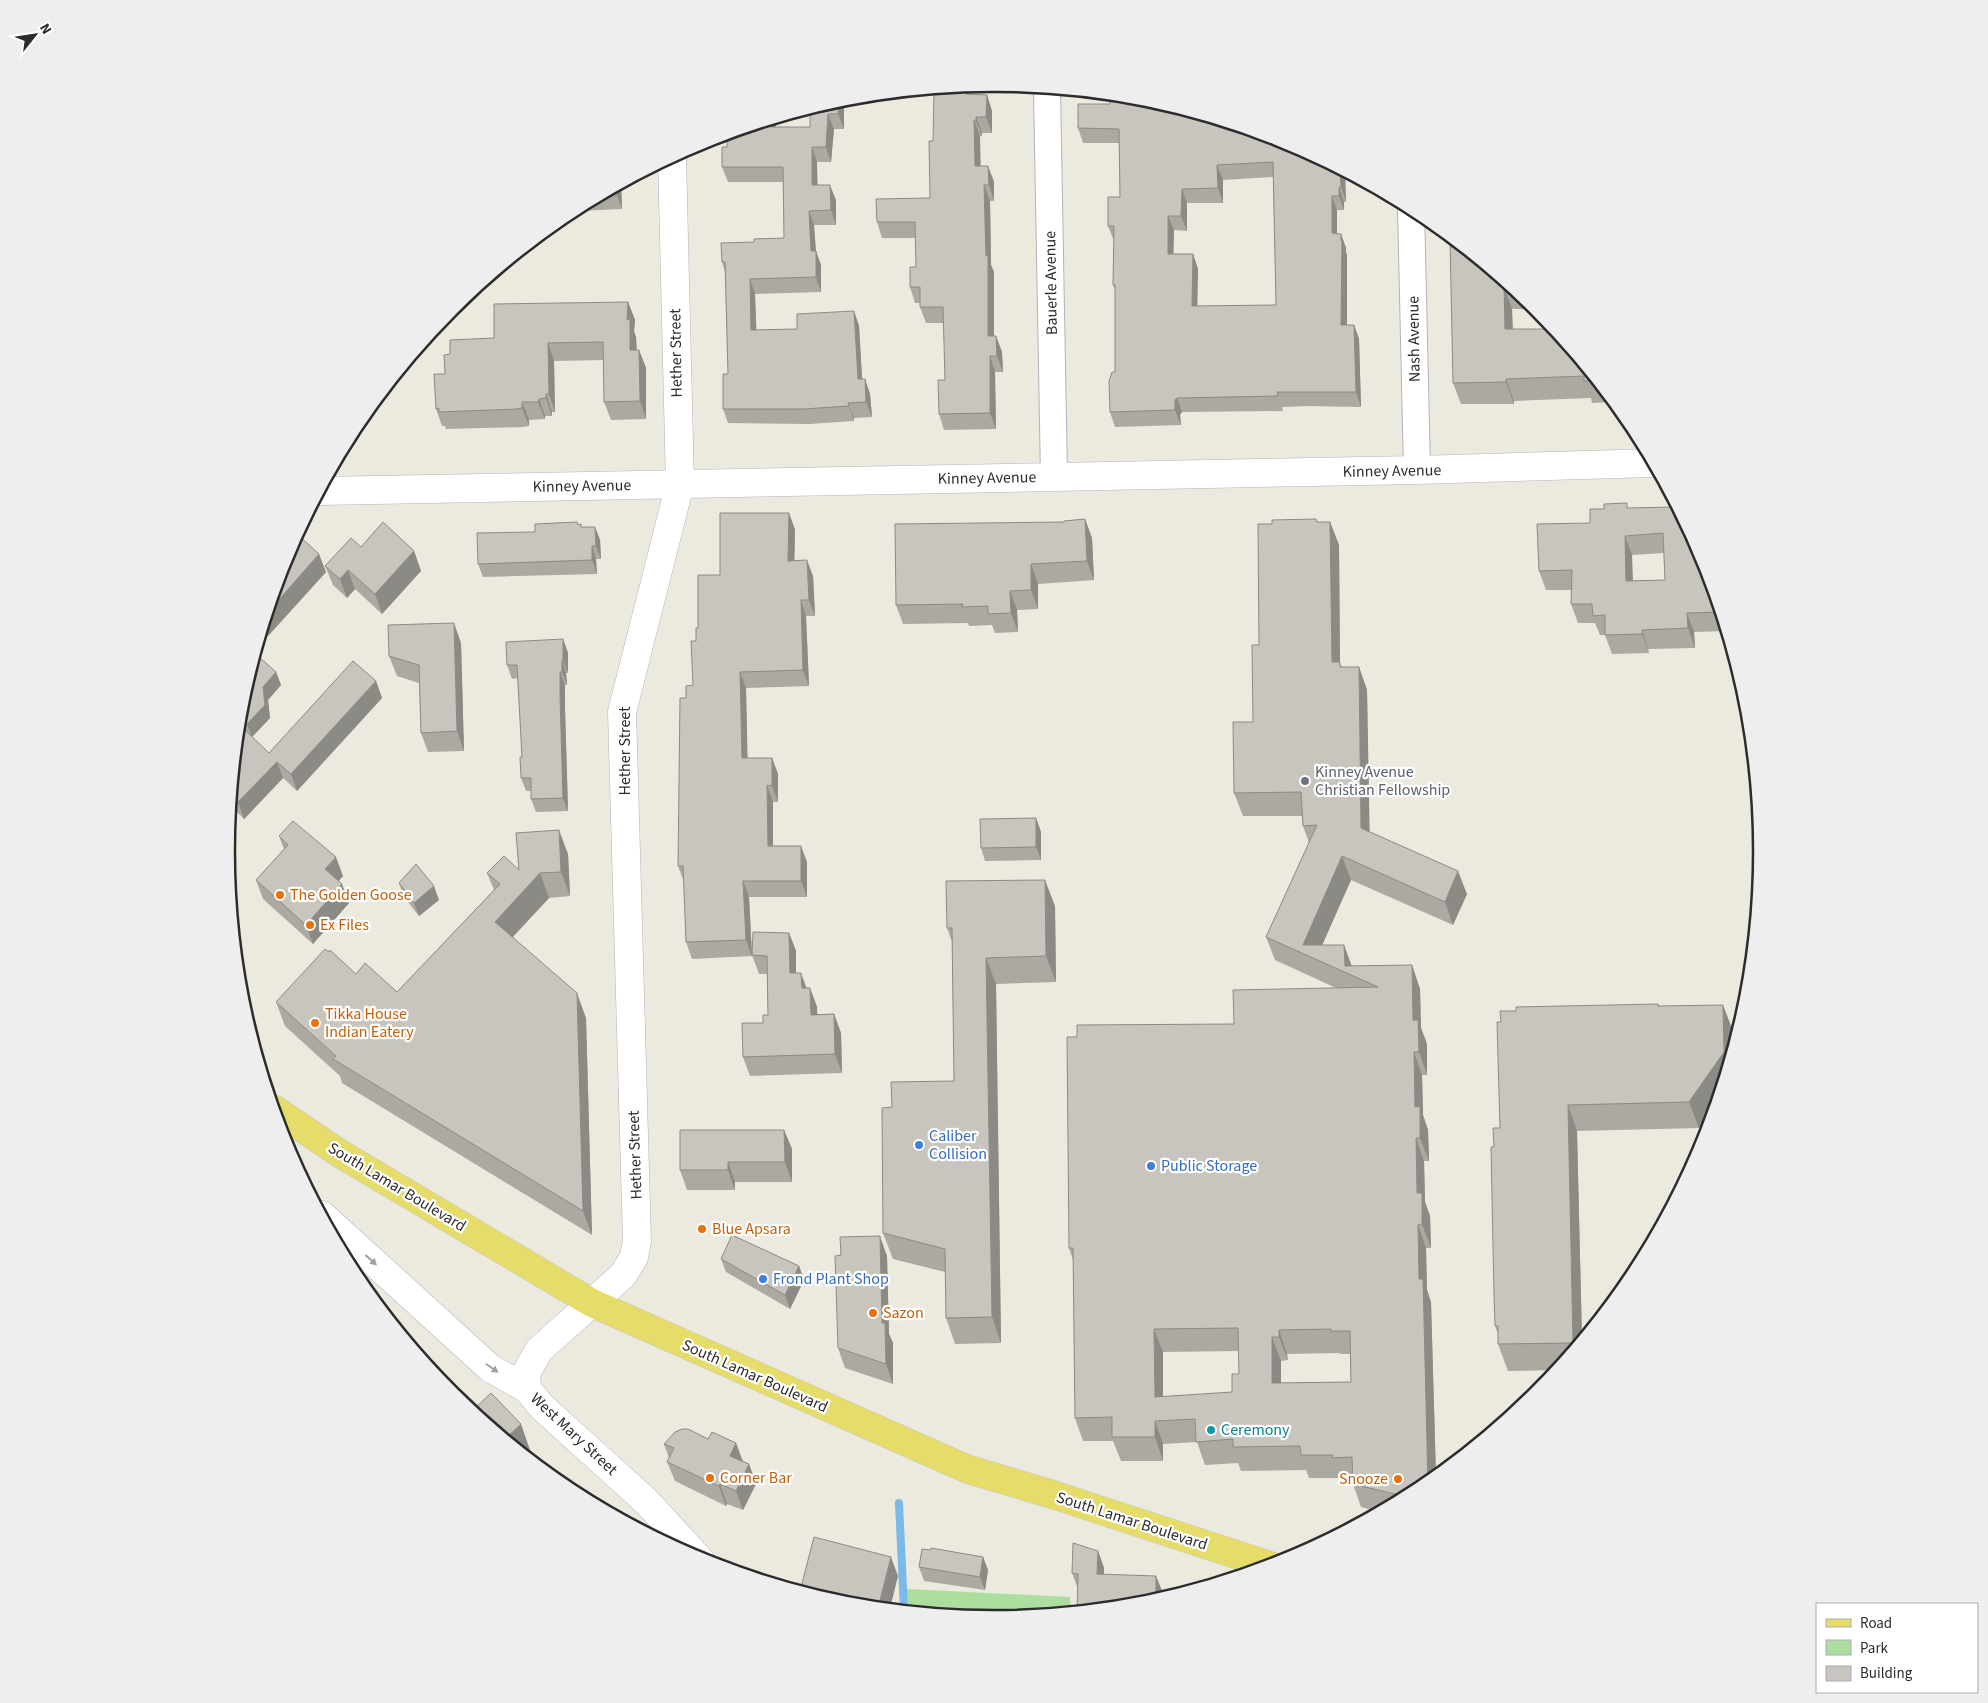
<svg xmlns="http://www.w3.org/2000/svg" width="1988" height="1703" font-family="'Source Sans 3',sans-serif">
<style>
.green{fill:#acdea0}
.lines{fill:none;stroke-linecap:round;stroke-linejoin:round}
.stream{stroke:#7bb9e6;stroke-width:8}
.minor-casing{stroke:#b2b3be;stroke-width:28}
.tertiary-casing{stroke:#b2b3be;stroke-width:29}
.primary-casing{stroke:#c8c8c8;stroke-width:29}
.minor{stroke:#fff;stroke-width:26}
.tertiary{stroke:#fff;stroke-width:28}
.primary{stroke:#e6dc6a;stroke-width:28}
.wall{fill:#aca9a3;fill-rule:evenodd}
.shaded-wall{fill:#8c8a85}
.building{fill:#c8c5be;stroke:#8c8a85;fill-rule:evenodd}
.oneway{fill:#a0a0a0}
.worship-dot{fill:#6b7280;stroke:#fff;stroke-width:2}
.food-dot{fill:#e8710a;stroke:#fff;stroke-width:2}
.shop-dot{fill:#3f7fe0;stroke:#fff;stroke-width:2}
.culture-dot{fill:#0f9aa8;stroke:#fff;stroke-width:2}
.labels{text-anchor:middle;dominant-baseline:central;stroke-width:4.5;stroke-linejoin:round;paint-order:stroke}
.street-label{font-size:16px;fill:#2c2c2c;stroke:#fff}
.worship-label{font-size:16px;fill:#5b616d;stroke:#fff;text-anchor:start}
.food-label{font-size:16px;fill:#c56008;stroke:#fff;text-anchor:start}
.shop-label{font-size:16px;fill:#366cbe;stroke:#fff;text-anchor:start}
.culture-label{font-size:16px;fill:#0d838f;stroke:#fff;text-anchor:start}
.rim{fill:none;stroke:#2c2c2c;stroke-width:2.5}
</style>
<rect width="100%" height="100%" fill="#ece9df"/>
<path class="green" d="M907 1589 1070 1597 1071 1612 994 1619 902 1610Z"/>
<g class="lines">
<path class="stream" d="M899 1503 904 1610"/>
<g class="minor-casing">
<path id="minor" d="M1047 89 1054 477
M1411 208 1417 470"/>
</g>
<g class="tertiary-casing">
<path id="tertiary" d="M672 157 680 484 622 712 637 1241 634 1257 623 1275 539 1350 526 1373 527 1389 542 1407 647 1502 700 1560
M321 491 1417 470 1653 463
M322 1215 490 1368 527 1389"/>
</g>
<g class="primary-casing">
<path id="primary" d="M274 1109 339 1153 592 1303 967 1469 1051 1494 1271 1566"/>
</g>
<use href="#minor" class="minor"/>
<use href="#tertiary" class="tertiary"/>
<use href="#primary" class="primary"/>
</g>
<path class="wall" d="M970 94 987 95 992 111V133H982V136H980V166H988L994 182V201H990L991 265 994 272V336H996L1002 352 1003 372H995L996 429 944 430 939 414 945 380 944 323H926L920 307V303H915L910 287 916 267V238H882L877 222 930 198 933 141Z
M1144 99 1169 106V108L1345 173 1346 202H1344V210H1337V234H1341L1346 248V252L1347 255V325H1354L1359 339 1361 407 1307 406 1282 407 1283 411 1182 412 1180 415 1181 425 1115 427 1110 412 1115 372V290L1113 285 1114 241 1108 226 1120 197 1119 143H1083L1078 128 1110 104ZM1273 177 1276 305 1197 306 1198 269 1193 254H1173L1174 230 1187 231V203H1223V180Z
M841 100 844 109V129H834L831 162H817V185L836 200V225H814L816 251 821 265V292L755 294 756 330 797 329 854 311 859 326 862 379H865L870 394 872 417 854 418V421L810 424 728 423 723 409 728 374 725 272 722 262 754 242 784 238 783 182H728L722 167 727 147V134L776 119V127H810V109Z
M621 184 622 209 578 211 577 208Z
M1450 238 1537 309H1512L1513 329H1554L1614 402 1592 403 1591 398 1514 401V404H1461L1453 383Z
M628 302 635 320 634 331 636 337 637 350H639L646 368V419L611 420 604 402V360L554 361 555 412H552V416H545V419L529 420V426L523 427 446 429 445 426H442L436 409 450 354 494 338Z
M1629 508 1703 558 1725 631 1694 632 1695 648 1648 649 1649 653 1612 654 1605 635H1600L1595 623H1578L1571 604 1572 590H1546L1539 571 1590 523ZM1664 553 1665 580 1633 581 1632 555Z
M789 513 795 530 794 561 813 576 815 616H806L809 686 746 688 747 758H772L778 774V802H773V846L807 862V897H749L752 956 692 959 686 942 684 882 678 866 686 698 693 685 696 641 698 628 720 575Z
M1085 519 1092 538 1094 580 1038 584V609L1017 610 1018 632 995 633 992 625 969 626 968 623 903 624 896 605 1064 522Z
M1316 519 1318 522H1330L1339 545 1340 664 1342 667H1359L1367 690 1369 832 1467 894 1453 925 1351 880 1322 945H1344L1352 966 1412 965 1420 989 1421 1028 1427 1044V1075H1422L1423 1115 1428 1130 1429 1161H1424L1425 1202 1430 1216 1431 1248H1426L1427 1290 1431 1302 1436 1477 1420 1490 1380 1512 1361 1507 1353 1484V1481H1341L1340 1478H1309L1306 1470 1241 1471 1238 1463 1205 1465 1197 1442 1163 1444V1461H1121L1113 1441H1083L1075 1418 1073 1260 1069 1248 1077 1037 1234 1024 1336 988 1275 960 1266 937 1309 843 1303 826 1302 816H1243L1234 793 1253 722 1259 645 1272 524ZM1239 1351V1374L1232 1392 1163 1397V1352ZM1339 1353 1340 1354H1350L1351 1382 1281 1383V1361L1288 1360 1287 1354Z
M577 522 578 525 582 527H595L600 540 601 559H596L597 574 483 577 478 564 535 532Z
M361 547 414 551 421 571 382 614 355 589 347 598 333 585 325 566Z
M285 557 326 572 268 636 262 631Z
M563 639 568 653V673H566L567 685H565V709L568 811 536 812 531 799V791H526L521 778 522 757 518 678 512 679 507 665Z
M461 643 464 751 428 752 421 733 419 683 397 676 389 656Z
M276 672 281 685 268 700 270 718 252 737 269 753 376 681 382 698 297 791 283 778 244 819 231 806 241 701Z
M1036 818 1041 832V860L985 861 981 848Z
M279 836 343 876 338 881 349 903 313 944 263 899 256 880 284 849Z
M568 854 570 896 549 898 513 937 586 1018 592 1235 342 1083 340 1076 285 1026 276 1002 356 974 397 992 494 890 487 873 519 870Z
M399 883 439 900 419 916 404 897Z
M1055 906 1056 982 996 984 1001 1343 955 1344 946 1318 945 1272 893 1259 883 1233 892 1107 954 1081 952 942 947 928Z
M789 933 796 951V973L807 988H810L817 1007V1014H834L841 1033 842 1073 750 1076 743 1057 768 1015 767 974H759L752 955Z
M1658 1004 1659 1006 1733 1031V1047L1716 1103 1699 1128 1577 1131 1582 1340 1557 1370 1508 1371 1498 1344V1334L1495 1326 1494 1147 1500 1128Z
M784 1130 792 1149V1182H735V1190H687L680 1170Z
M887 1256 889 1334 893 1343V1384L845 1368 838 1348Z
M721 1259 799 1266 804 1280 790 1309 726 1272Z
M708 1439 736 1443 743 1461 749 1464 756 1484 743 1510 727 1504 726 1506 675 1481 667 1462 669 1458 664 1444Z
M1098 1551 1104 1568V1575L1163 1593 1078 1589 1072 1573Z
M983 1557 988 1570 985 1590 924 1581 919 1567Z"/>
<path class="shaded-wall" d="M967 86 972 98 966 94V87Z
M987 95 992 111V133L986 117Z
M839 100H841L844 109V129L838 114Z
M828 114 834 129 831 162 826 147Z
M976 117 982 133V136L976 121Z
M776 119V142L771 127V121Z
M974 120 980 136 981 182 975 166Z
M812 147 817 162 818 200 812 185Z
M1217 165 1223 180V203L1218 188Z
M988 166 994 182V201L989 185Z
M1340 170 1345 173 1346 202 1341 187Z
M621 184 622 209 617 195V187Z
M830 185 836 200V225L831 210Z
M984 185 990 201 991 265 994 272V352L988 336Z
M1339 187 1344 202V210L1339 196Z
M1182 189 1187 203V231L1181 216Z
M1332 196 1337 210V248L1332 233Z
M809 211 814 225 816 254V251L821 265V292L816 277 811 251Z
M1168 216 1174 230 1173 269 1168 254Z
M1341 234 1346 248V252L1347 255V340L1341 325Z
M1193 254 1198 269 1197 320 1192 306Z
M750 279 755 294 757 345 751 330Z
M1504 287 1512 309 1513 351 1505 329Z
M628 302 635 320 634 331 636 337 637 368 630 350 627 320Z
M854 311 859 326 863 394 858 379Z
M1354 325 1359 339 1361 407 1356 392Z
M996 336 1002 352 1003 372 997 356Z
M548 343 554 361 555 412 549 394Z
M639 350 646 368V419L640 401Z
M990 356 995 372 996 429 990 413Z
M865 379 870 394 872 417 866 402Z
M1506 379 1514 401V404L1506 382Z
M546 394 552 412V416L546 398Z
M1177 398 1182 412 1180 415 1181 425 1175 410V400Z
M539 399 545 416V419L538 402Z
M522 402 529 420V426L522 408Z
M848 403 854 418V421Z
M789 513 795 530 794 577 788 561Z
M1085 519 1092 538 1094 580 1087 561Z
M1330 522 1339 545 1340 664 1348 686 1332 662Z
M595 527 600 540 601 559 596 546Z
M1625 536 1632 555 1633 600 1626 581Z
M592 546 596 559 597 574 592 560Z
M414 551 421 571 382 614 375 594Z
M319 554 326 572 268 636 264 625 269 611Z
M807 560 813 576 815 616 809 600Z
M1031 564 1038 584V609L1031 590Z
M348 570 355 589 347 598 340 579Z
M1010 591 1017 610 1018 632 1011 613Z
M801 600 806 616 809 686 803 670Z
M1687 613 1694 632 1695 648 1688 628Z
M454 623 461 643 464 751 457 731Z
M1642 630 1648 649 1649 653 1642 634Z
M563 639 568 653V673L563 660Z
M562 660 566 673 567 685 562 672Z
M1359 667 1367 690 1370 851 1361 828Z
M276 672 281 685 268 700 270 718 252 737 247 724 263 687Z
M560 672 565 685V709L568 811 563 798 560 696Z
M740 672 746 688 748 774 742 758Z
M376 681 382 698 297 791 291 774Z
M772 758 778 774V802L772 786Z
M277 762 283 778 244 819 238 802Z
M767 785 773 802V863L768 846Z
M1036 818 1041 832V860L1036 847Z
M559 830 568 854 570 896 561 872Z
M801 846 807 862V897L801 881Z
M1342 856 1351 880 1316 959 1303 945Z
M336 857 343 876 332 888 325 869Z
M1458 871 1467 894 1453 925 1445 902Z
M540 873 549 898 504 946 495 922Z
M1045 880 1055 906 1056 982 1046 956Z
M743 881 749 897 752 956 746 940Z
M342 884 349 903 313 944 306 925Z
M434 886 439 900 419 916 414 903Z
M789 933 796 951V992L790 973Z
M1344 945 1352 968 1345 966Z
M986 958 996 984 1001 1343 992 1317Z
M1412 965 1420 989 1421 1028 1427 1044V1075L1419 1052 1413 1020Z
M801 973 808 992 802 988Z
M810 988 817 1007 818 1033 811 1015Z
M577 993 586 1018 592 1235 583 1211Z
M1723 1005 1733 1031V1047L1716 1103 1699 1128 1689 1102Z
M834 1014 841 1033 842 1073 835 1054Z
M1414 1052 1422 1075 1423 1115 1428 1130 1429 1161 1420 1138 1415 1107Z
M1568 1105 1577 1131 1582 1340 1575 1348 1573 1343Z
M784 1130 792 1149V1182L785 1162Z
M1416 1138 1424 1161 1425 1202 1430 1216 1431 1248 1422 1224 1417 1193Z
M728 1162 735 1182V1190L728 1170Z
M1418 1225 1426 1248 1427 1290 1431 1302 1436 1477 1428 1484 1419 1279Z
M880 1236 887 1256 889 1334 893 1343V1384L886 1364 882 1323Z
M799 1266 804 1280 790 1309 785 1295Z
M1154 1329 1163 1352V1420L1155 1397Z
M1279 1330 1287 1354 1288 1360 1279 1337Z
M1272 1337 1281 1361V1406L1272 1383Z
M1155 1421 1163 1444V1461L1155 1437Z
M521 1424 530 1450 525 1455 505 1439Z
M736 1443 743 1463 730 1456Z
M749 1464 756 1484 743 1510 736 1491Z
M720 1484 727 1504 726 1506 719 1486Z
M1098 1551 1104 1568 1103 1592 1097 1574Z
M891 1557 898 1576 890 1609 878 1608Z
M983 1557 988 1570 985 1590 980 1577Z
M1156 1576 1163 1593V1599L1156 1601Z"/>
<path class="building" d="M966 87V94L987 95 986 117H976V121L974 120 975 166H988L989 185H984L986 256H988V336H996L997 356H990V413L939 414 938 380H945L943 307H920V287H910V267H916L915 222H877L876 199 930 198 929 141H933L934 90Z
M1110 95 1144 99 1163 104V105L1167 106 1168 108H1176L1288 142 1340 170 1341 187H1339V196H1332V233L1341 234V241H1342L1341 325H1354L1356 392H1277L1278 396 1177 398 1175 400V410L1110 412 1109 381 1112 372H1115V285H1113L1114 226H1108V197H1120L1119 129 1078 128V104H1110ZM1273 162 1276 305 1192 306 1193 254H1168V216H1181L1182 189 1218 188 1217 165Z
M839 100 838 114H828L826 147H812V185H830L831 210 809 211 811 251H816V277L750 279 751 330 797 329V314L854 311 858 379H865L866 402 848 403 849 406 804 409H723V374H728L725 262H722L721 243 754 242V239L784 238 783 167H722V147H727V134L771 121V127H810V109Z
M617 187V195L598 197Z
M1450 238 1511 287H1504L1505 329H1554L1596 381H1584V376L1506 379V382L1453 383Z
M628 302 627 320 630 319V350H639L640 401 604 402 603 342 548 343 549 394H546V398L539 399 538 402H522V408L517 409 439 412V408L436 409 434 374H445L444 355 450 354V340L494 338V304Z
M1627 503V508L1676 507 1703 558 1720 612 1687 613 1688 628 1642 630V634L1605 635V615L1593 616 1592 604H1571L1572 570 1539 571 1537 524 1590 523V509H1604V504ZM1663 533 1665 580 1626 581 1625 536Z
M720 513H789L788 561 807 560 809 600H801L803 670 740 672 742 758H772V786L767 785 768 846H801V881H743L746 940 686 942 683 866H678L680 698H686V686L693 685 691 641H696V628H698V575H720Z
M1085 519 1087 561 1031 564V590L1010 591 1011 613 988 614V606L962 607 963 604 896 605 895 524 1064 522V521Z
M1316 519 1317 522H1330L1332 662H1340V667H1359L1361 828 1458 871 1445 902 1342 856 1303 945H1344L1345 966 1412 965 1413 1020H1418L1419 1052H1414L1415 1107 1420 1106V1138H1416L1417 1193H1422V1224L1418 1225 1419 1279H1423L1428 1484 1420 1490 1407 1497 1353 1484 1352 1457 1332 1458 1333 1455H1301L1300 1446 1233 1447V1439L1196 1442 1195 1419 1155 1421V1437H1112V1417L1075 1418 1073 1248H1069L1067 1037H1077V1025L1234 1024 1233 990 1378 987 1266 937 1317 825 1303 826 1301 792 1234 793 1233 722H1253L1252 645H1259L1258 524H1272V520ZM1238 1328 1239 1374H1232V1392L1155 1397 1154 1329ZM1331 1329V1331H1350L1351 1382 1272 1383V1337H1279V1330Z
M383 522 414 551 375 594 348 570 340 579 325 566 351 538 361 547Z
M577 522 578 525 581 524V527H595L596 546H592V560L478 564 477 533 535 532V524Z
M297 534 319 554 269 611 285 557Z
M454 623 457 731 421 733 419 665 389 656 388 625Z
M563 639V660H562V672H560V696L563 798 531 799V778H521L520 757H522L517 665H507L506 642Z
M259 657 276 672 263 687 265 705 247 724 240 717 241 701 252 664Z
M353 661 376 681 291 774 277 762 238 802 232 796 239 724 269 753Z
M1036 818V847L981 848 980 819Z
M293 821 336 857 325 869 342 884 306 925 256 880 288 845 279 836Z
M559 830 561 872 540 873 495 922 577 993 583 1211 333 1059 336 1056 276 1002 325 949 329 952 330 950 356 974 365 963 397 992 500 884 487 873 504 856 519 870 516 833Z
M1758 855H1761L1758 887Z
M416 864 434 886 414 903 399 883Z
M1045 880 1046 956 986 958 992 1317 946 1318 945 1249 883 1233 882 1108 892 1107 891 1082 954 1081 952 928H947L946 881Z
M753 932 789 933 790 973H801L802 988H810L811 1015 834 1014 835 1054 743 1057 742 1023H763V1015H768L767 956 752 955Z
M1658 1004V1006L1723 1005 1724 1052 1689 1102 1568 1105 1573 1343 1498 1344V1326H1495L1494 1295 1491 1147H1494L1493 1128H1500L1497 1022H1501L1500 1011H1516V1007Z
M680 1130H784L785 1162H728V1170H680Z
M732 1235 799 1266 785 1295 721 1259Z
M880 1236 882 1323H885L886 1364 838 1348 835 1256 841 1255 840 1237Z
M491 1393 521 1424 505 1439 472 1411Z
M682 1429H688L708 1439 712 1432 736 1443 730 1456 749 1464 736 1491 720 1484 719 1486 667 1462 674 1448 664 1444 675 1432Z
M550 1474 558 1482 549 1475Z
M814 1537 891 1557 878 1608 844 1604 800 1591Z
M1073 1543 1098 1551 1097 1574 1156 1576V1601L1144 1605 1077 1611 1078 1574 1072 1573Z
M931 1548 983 1557 980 1577 919 1567 922 1549 931 1550Z"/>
<defs><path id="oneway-solid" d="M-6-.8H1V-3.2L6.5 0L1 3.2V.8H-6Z" transform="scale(1.25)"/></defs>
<g class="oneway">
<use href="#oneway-solid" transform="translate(371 1260) rotate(42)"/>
<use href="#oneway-solid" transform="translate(492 1368) rotate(35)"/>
</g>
<circle class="worship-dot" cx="1305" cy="781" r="5"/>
<g class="food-dot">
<circle cx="280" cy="895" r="5"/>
<circle cx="310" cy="925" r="5"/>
<circle cx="315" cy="1023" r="5"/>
<circle cx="702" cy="1229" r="5"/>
<circle cx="873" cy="1313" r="5"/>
<circle cx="710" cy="1478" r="5"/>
<circle cx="1398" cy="1479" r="5"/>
</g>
<g class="shop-dot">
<circle cx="919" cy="1145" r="5"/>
<circle cx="1151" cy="1166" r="5"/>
<circle cx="763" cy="1279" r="5"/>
</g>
<circle class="culture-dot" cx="1211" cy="1430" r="5"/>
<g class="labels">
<g class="street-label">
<text transform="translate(1051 283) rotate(-91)">Bauerle Avenue</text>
<text transform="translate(1414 339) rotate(-91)">Nash Avenue</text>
<text transform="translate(676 353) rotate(-91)">Hether Street</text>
<text transform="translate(1392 471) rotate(-1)">Kinney Avenue</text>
<text transform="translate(987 478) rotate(-1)">Kinney Avenue</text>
<text transform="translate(582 486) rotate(-1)">Kinney Avenue</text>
<text transform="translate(625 751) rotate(-90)">Hether Street</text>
<text transform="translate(635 1155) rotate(-92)">Hether Street</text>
<text transform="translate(397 1187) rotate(31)">South Lamar Boulevard</text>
<text transform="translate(755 1376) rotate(24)">South Lamar Boulevard</text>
<text transform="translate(574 1434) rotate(43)">West Mary Street</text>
<text transform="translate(1132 1521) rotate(18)">South Lamar Boulevard</text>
</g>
<g class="worship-label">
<text x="1315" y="772">Kinney Avenue<tspan x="1315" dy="18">Christian Fellowship</tspan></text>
</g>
<g class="food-label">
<text x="290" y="895">The Golden Goose</text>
<text x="320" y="925">Ex Files</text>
<text x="325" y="1014">Tikka House<tspan x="325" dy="18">Indian Eatery</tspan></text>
<text x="712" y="1229">Blue Apsara</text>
<text x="883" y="1313">Sazon</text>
<text x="720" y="1478">Corner Bar</text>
<text x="1388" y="1479" text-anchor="end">Snooze</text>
</g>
<g class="shop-label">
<text x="929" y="1136">Caliber<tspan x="929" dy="18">Collision</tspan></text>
<text x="1161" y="1166">Public Storage</text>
<text x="773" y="1279">Frond Plant Shop</text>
</g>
<g class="culture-label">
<text x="1221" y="1430">Ceremony</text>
</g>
</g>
<path d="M0 0H1988V1703H0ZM235 851a759 759 0 1 1 1518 0a759 759 0 1 1-1518 0Z" fill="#eee" fill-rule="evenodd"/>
<path class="rim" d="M235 851a759 759 0 1 1 1518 0a759 759 0 1 1-1518 0Z"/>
<rect x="1816" y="1603" width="162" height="90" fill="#ffffff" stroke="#ababab"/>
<rect x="1826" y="1619" width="25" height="8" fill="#e6dc6a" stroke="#ababab"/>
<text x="1860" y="1628" font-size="15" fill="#2c2c2c">Road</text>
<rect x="1826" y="1640" width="25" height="15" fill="#acdea0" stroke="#ababab"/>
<text x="1860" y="1653" font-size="15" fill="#2c2c2c">Park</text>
<rect x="1826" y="1666" width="25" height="15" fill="#c8c5be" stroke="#ababab"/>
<text x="1860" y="1678" font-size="15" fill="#2c2c2c">Building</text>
<g transform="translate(35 35) rotate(60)" stroke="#ffffff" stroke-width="4" paint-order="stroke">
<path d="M0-4L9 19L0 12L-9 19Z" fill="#2c2c2c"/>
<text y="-8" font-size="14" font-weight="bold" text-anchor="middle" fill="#2c2c2c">N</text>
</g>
</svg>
